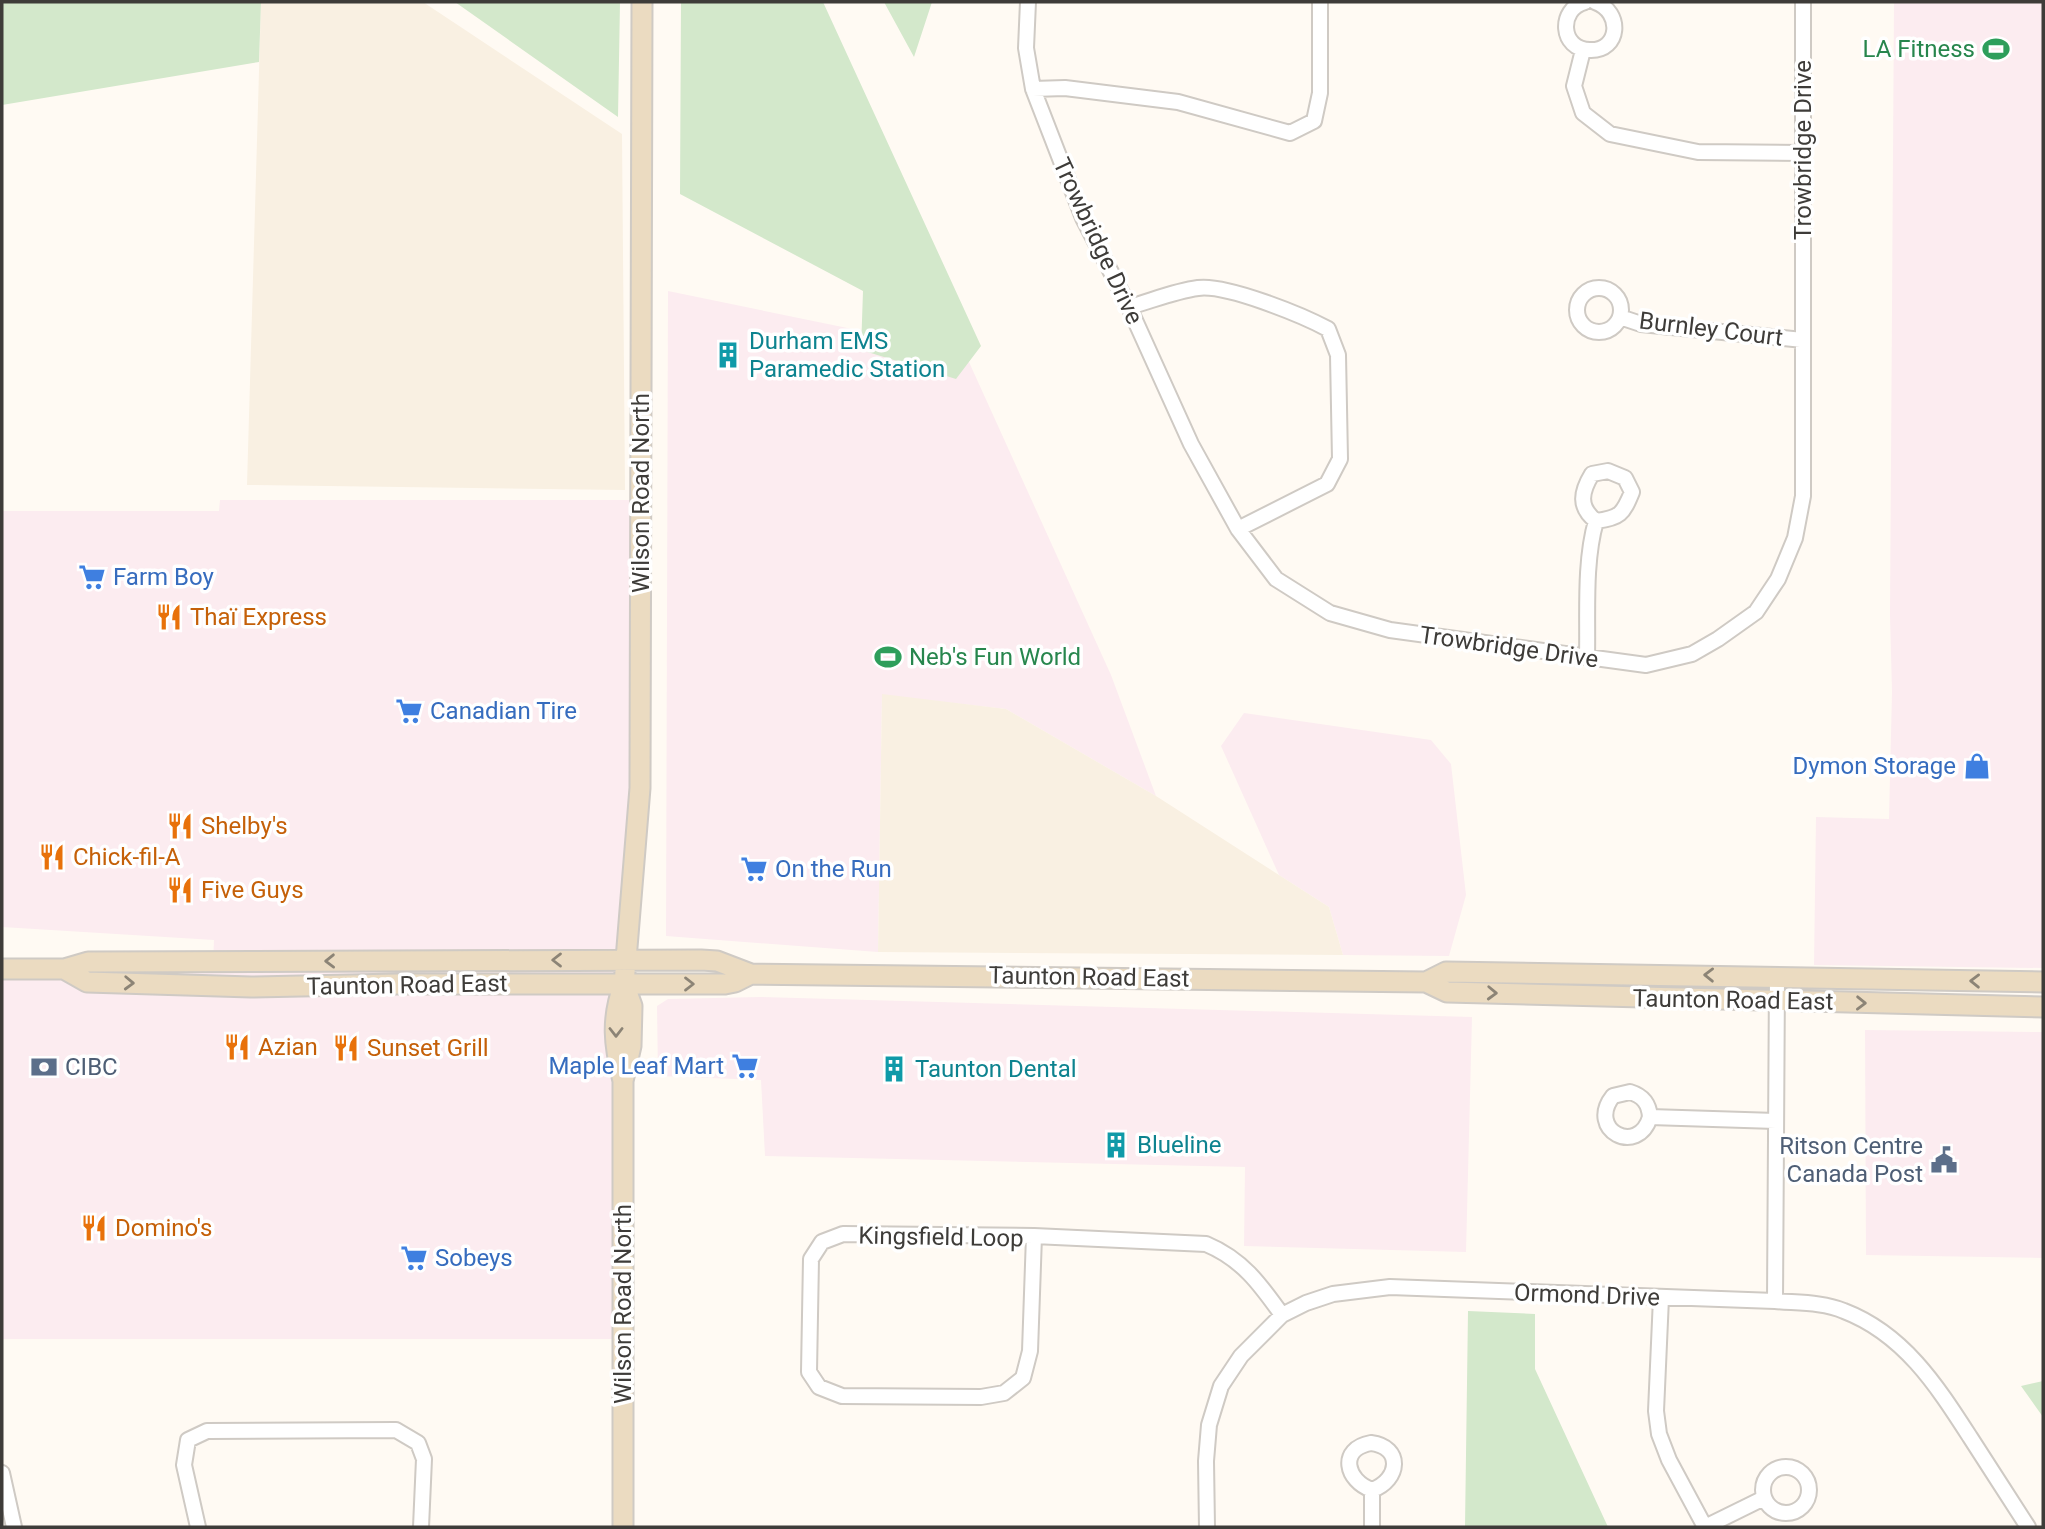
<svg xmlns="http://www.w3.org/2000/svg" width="2045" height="1529" font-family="Roboto,sans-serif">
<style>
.commercial{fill:#fcecf0}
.built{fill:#f9f0e2}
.green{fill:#d3e8cb}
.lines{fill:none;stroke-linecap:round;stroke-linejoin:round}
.street-casing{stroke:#cfcac4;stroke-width:18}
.secondary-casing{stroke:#cfcac4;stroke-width:23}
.street{stroke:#fff;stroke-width:14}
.secondary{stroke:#ebdbc1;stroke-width:19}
.oneway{stroke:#8c8476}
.labels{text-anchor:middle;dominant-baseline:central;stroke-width:7;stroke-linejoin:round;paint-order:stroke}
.leisure-label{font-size:24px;fill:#27864d;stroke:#fff;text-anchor:end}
.street-label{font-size:24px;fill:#3e3c39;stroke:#fff}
.culture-label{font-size:24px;fill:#0d838f;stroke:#fff;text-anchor:start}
.shop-label{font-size:24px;fill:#366cbe;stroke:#fff;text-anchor:start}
.food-label{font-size:24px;fill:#c56008;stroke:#fff;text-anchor:start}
.service-label{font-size:24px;fill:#4e5e75;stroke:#fff;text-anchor:start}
</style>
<rect width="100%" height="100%" fill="#fffaf3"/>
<path class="commercial" d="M1894 2H2043V968L1814 965 1816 817 1889 819 1892 692 1890 615Z
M668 291 862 331 959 340 1111 675 1156 796 1006 709 882 695 878 952 666 936Z
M220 500H641L626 960V1339H2V969L213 963 214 940 2 927V511H219Z
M1244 713 1431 740 1451 764 1466 895 1449 956 1343 955 1329 907 1279 875 1221 746Z
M760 997 1472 1017 1466 1252 1244 1246 1245 1167 765 1156 761 1080 658 1076 657 1006 668 999Z
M1865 1030 2043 1032V1258L1866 1255Z"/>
<path class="built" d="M261 2H423L622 134 625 490 247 485Z
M882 694 1006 709 1156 796 1329 907 1343 955 878 952Z"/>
<path class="green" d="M2 2H261L259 62 2 105Z
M455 2H620L618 117Z
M681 2H823L981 346 956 379 861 350 863 291 680 194Z
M884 2H932L914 57Z
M1468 1311 1535 1314V1369L1608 1527H1465Z
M2043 1381V1417L2021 1386Z"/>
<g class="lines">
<g class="street-casing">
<path id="street" d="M1028 2 1026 48 1033 89 1083 218 1129 307 1191 444 1238 529 1276 579 1330 613 1390 630 1646 665 1692 654 1718 639 1756 612 1778 579 1795 538 1803 496V2
M1585 2C1558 9 1560 50 1590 50 1620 51 1623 12 1595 2
M1583 50 1574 86 1583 113 1610 134 1698 152 1803 153
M1033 89 1065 88 1178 102 1290 133 1314 121 1320 93V2
M1577 310a22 22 0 1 1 44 0a22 22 0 1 1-44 0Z
M1129 307C1151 301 1175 291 1198 288 1226 284 1302 315 1328 329L1338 355 1340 459 1327 484 1238 529
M1620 317 1641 324 1803 340
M1608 471 1625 478 1632 492C1623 514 1620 518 1596 521 1578 507 1581 492 1592 474Z
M1587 657C1588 615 1584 562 1596 521
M1650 1117C1649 1103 1643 1096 1630 1092L1613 1096C1586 1130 1638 1157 1650 1117L1776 1121
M1034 1236 1030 1351 1023 1378 1004 1393 981 1397 842 1396 819 1387 809 1372 811 1259 822 1242 843 1234 1034 1236 1206 1244C1242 1259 1260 1284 1282 1315
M1661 1298 1656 1411 1659 1434 1669 1460 1705 1527
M1775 1301 1777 977
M1371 1443C1403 1447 1400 1480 1372 1490 1346 1481 1338 1449 1371 1443Z
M1763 1490a23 23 0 1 1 46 0a23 23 0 1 1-46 0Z
M2 1473 14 1527
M198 1527 184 1465 188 1440 207 1431 396 1430 418 1443 424 1459 421 1527
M1207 1527 1206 1461 1209 1425 1221 1386 1241 1356 1282 1315 1306 1303 1333 1294 1390 1287 1775 1301C1798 1303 1823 1302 1844 1311 1904 1334 1937 1386 1970 1437 1989 1467 2009 1497 2028 1527
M1372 1527V1490
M1705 1527 1764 1498"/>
</g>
<g class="secondary-casing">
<path id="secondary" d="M2 969H64L88 962 701 960 717 961 751 974 1426 982 1446 972 2043 982
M64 969 87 982 251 987 397 984H725L735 982 751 974
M1426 982 1447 992 2043 1007
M623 1081C614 1045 611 1019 624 984L640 788 642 2
M623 1527V1081L631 1046 632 1006 624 984"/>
</g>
<use href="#street" class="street"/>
<use href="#secondary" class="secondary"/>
</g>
<defs><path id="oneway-chevron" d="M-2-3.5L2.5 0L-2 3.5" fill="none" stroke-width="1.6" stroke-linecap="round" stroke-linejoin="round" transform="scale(1.75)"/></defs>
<g class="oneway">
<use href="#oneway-chevron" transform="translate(557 960) rotate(180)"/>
<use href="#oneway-chevron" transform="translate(330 961) rotate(179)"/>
<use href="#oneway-chevron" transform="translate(1709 975) rotate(-179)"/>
<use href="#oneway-chevron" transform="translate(1975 981) rotate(-179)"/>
<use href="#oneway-chevron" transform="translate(129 983) rotate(2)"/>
<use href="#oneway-chevron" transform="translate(689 984)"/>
<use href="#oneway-chevron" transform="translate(1492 993) rotate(2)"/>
<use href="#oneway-chevron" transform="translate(1861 1003) rotate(1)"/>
<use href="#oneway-chevron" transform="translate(616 1032) rotate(90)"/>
</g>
<defs>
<g id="stadium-bare" transform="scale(2.1)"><path d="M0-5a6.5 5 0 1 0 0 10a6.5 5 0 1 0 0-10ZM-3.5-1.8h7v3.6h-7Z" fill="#2e9e5b" stroke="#fff" stroke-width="2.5" paint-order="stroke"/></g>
<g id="building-bare" transform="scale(2.1)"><path d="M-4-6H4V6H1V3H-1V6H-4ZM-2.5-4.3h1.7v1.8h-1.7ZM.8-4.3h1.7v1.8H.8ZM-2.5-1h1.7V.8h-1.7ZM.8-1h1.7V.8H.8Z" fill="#0f9aa8" stroke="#fff" stroke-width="2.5" paint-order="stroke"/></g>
<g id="supermarket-bare" transform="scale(2.1)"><path d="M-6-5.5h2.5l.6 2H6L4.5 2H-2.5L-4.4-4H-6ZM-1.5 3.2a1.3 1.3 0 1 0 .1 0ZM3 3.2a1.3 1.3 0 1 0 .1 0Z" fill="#3f7fe0" stroke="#fff" stroke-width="2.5" paint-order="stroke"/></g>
<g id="restaurant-bare" transform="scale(2.1)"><path d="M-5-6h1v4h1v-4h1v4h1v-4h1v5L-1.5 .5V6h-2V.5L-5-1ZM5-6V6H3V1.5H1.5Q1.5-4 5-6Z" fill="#e8710a" stroke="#fff" stroke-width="2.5" paint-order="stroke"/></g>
<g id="shop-bare" transform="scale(2.1)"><path d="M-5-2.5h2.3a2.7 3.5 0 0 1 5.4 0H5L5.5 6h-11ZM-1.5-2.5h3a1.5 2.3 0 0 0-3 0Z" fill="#3f7fe0" stroke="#fff" stroke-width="2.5" paint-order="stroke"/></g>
<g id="bank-bare" transform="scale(2.1)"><path d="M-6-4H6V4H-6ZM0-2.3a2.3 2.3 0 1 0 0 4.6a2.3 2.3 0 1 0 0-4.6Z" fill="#5c6f8a" stroke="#fff" stroke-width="2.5" paint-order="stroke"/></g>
<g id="civic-bare" transform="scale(2.1)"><path d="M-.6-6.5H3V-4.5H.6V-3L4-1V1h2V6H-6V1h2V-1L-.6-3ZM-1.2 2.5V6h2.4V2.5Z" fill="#5c6f8a" stroke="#fff" stroke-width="2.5" paint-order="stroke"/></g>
</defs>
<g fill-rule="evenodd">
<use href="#stadium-bare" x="1996" y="49"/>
<use href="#building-bare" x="728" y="355"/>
<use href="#supermarket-bare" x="92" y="577"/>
<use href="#restaurant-bare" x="169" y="617"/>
<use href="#stadium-bare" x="888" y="657"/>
<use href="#supermarket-bare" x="409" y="711"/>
<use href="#shop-bare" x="1977" y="766"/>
<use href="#restaurant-bare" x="180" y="826"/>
<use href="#restaurant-bare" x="52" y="857"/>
<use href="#supermarket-bare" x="754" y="869"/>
<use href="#restaurant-bare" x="180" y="890"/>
<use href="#restaurant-bare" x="237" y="1047"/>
<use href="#restaurant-bare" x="346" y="1048"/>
<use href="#supermarket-bare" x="745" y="1066"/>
<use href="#bank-bare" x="44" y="1067"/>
<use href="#building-bare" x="894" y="1069"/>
<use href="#building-bare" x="1116" y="1145"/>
<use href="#civic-bare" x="1944" y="1160"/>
<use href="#restaurant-bare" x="94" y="1228"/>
<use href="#supermarket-bare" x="414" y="1258"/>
</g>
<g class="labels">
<g class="leisure-label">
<text x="1975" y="49">LA Fitness</text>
<text x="909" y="657" text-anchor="start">Neb's Fun World</text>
</g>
<g class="street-label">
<text transform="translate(1803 150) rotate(-90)">Trowbridge Drive</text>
<text transform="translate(1098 241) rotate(65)">Trowbridge Drive</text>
<text transform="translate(1711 329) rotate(7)">Burnley Court</text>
<text transform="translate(641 493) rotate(-90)">Wilson Road North</text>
<text transform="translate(1509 647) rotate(8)">Trowbridge Drive</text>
<text transform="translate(1089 977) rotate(1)">Taunton Road East</text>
<text transform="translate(407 985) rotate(-1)">Taunton Road East</text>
<text transform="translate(1733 1000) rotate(1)">Taunton Road East</text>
<text transform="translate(941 1237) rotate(1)">Kingsfield Loop</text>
<text transform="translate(1587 1295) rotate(2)">Ormond Drive</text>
<text transform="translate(623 1304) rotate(-90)">Wilson Road North</text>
</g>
<g class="culture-label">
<text x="749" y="341">Durham EMS<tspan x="749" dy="28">Paramedic Station</tspan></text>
<text x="915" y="1069">Taunton Dental</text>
<text x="1137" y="1145">Blueline</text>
</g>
<g class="shop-label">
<text x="113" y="577">Farm Boy</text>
<text x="430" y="711">Canadian Tire</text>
<text x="1956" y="766" text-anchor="end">Dymon Storage</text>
<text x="775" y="869">On the Run</text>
<text x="724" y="1066" text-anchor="end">Maple Leaf Mart</text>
<text x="435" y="1258">Sobeys</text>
</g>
<g class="food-label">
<text x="190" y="617">Thaï Express</text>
<text x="201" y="826">Shelby's</text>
<text x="73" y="857">Chick-fil-A</text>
<text x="201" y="890">Five Guys</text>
<text x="258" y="1047">Azian</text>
<text x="367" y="1048">Sunset Grill</text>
<text x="115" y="1228">Domino's</text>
</g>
<g class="service-label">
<text x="65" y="1067">CIBC</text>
<text x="1923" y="1146" text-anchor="end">Ritson Centre<tspan x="1923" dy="28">Canada Post</tspan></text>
</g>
</g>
<rect width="2045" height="1529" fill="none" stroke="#3e3c39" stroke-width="7"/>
</svg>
